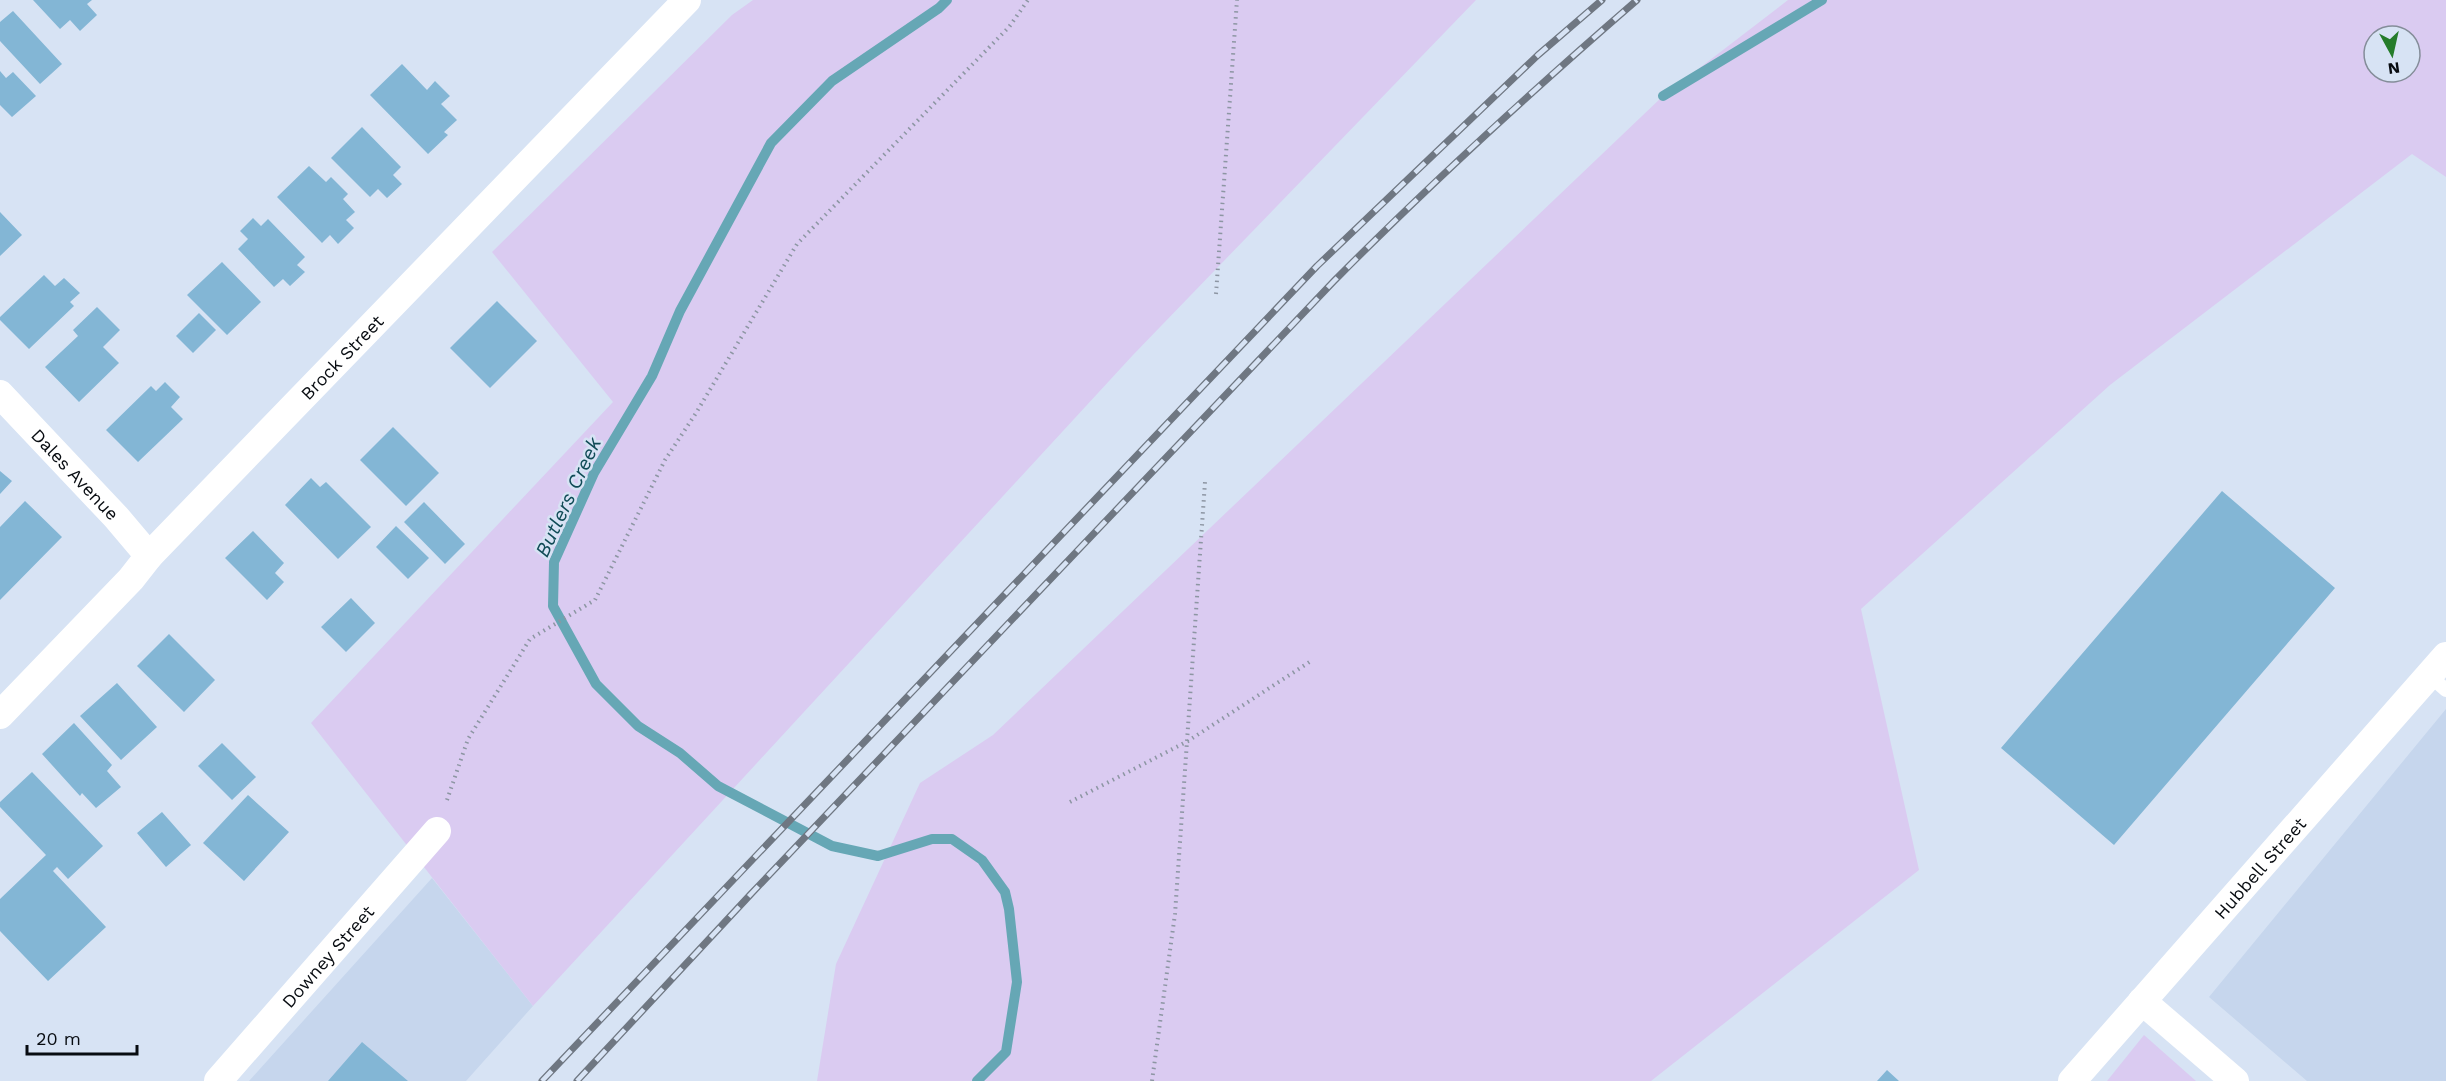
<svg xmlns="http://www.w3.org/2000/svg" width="2446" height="1081" font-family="'Work Sans',sans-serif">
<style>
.built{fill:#c6d6ed}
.green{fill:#dacbf1;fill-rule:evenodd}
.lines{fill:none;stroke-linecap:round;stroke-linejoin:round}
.stream{stroke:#66a7b5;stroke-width:10}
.building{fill:#83b6d5}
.path{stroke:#8d96a3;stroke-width:4;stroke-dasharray:1.5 4.5;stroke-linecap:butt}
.lane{stroke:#fff;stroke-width:14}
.street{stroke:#fff;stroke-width:28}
.rail-casing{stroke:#6f7782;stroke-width:7}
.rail{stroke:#d7e3f4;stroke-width:4.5;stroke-dasharray:14;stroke-linecap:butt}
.labels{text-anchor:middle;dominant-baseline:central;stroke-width:5;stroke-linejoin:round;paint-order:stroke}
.street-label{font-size:18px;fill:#080c11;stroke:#d7e3f4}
.water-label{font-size:20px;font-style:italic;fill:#104b56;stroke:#d7e3f4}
</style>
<rect width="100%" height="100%" fill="#d7e3f4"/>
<path class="built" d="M2446 709V1081H2307L2209 997Z
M432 878 533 1006 466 1081H249Z"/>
<path class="green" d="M753 0H1476L1133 355 533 1006 311 723 613 402 492 252 732 15Z
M1788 0H2446V177L2412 154 2110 385 1861 609 1919 870 1651 1081H817L836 964 920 783 993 735 1663 96ZM2374 36H2410V72H2374Z
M2144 1035 2196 1081H2107Z"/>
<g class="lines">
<path class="stream" d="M947 0 939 8 832 81 771 143 680 311 652 376 594 473 554 562 553 606 596 684 638 726 680 753 718 786 832 846 878 856 932 839H952L982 860 1005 892 1009 909 1017 982 1006 1052 977 1081
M1663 96 1822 0"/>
</g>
<path class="building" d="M33 0H92L87 4 97 15 80 31 70 20 60 29Z
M13 11 62 64 40 84 0 41V22Z
M402 64 427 90 435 81 450 96 441 104 457 120 444 132 448 135 428 154 370 95Z
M0 71 6 78 13 72 36 96 12 117 0 105Z
M362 127 401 167 393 175 402 184 387 198 378 189 370 197 331 158Z
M309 166 326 182 331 177 348 194 343 199 355 212 346 220 354 228 338 244 330 235 322 243 277 197Z
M0 212 22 235 0 256Z
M253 218 261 226 268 219 305 257 297 265 305 272 290 286 283 279 274 287 238 249 248 239 240 231Z
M222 262 261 302 227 335 187 295Z
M44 275 55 286 64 278 80 293 70 302 74 306 29 349 0 320V317Z
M497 301 537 341 490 388 450 348Z
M97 307 120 330 103 347 119 363 79 402 45 367 78 336 73 330Z
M199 313 216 330 193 353 176 336Z
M165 382 180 397 171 407 183 419 138 462 106 430 151 386 156 391Z
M393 427 439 473 406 506 360 460Z
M0 471 12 481 0 494Z
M311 478 320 487 326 482 371 527 338 559 285 505Z
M2222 491 2335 588 2114 845 2001 748Z
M25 501 62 537 0 600V527Z
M424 502 465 544 445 564 404 522Z
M396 526 429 558 408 579 376 547Z
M253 531 284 563 275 573 284 582 267 600 225 558Z
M351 598 375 623 346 652 321 627Z
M169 634 215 680 184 712 137 666Z
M117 683 157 727 121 760 80 716Z
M74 723 112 765 107 771 121 787 96 808 82 793 80 796 42 754Z
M222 743 256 777 232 800 198 766Z
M32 772 103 846 68 879 57 867 53 871 106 927 48 981 0 931V899L46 855 0 807V802Z
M248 795 289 832 244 881 203 843Z
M162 812 191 845 166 867 137 833Z
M362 1042 408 1081H328Z
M1887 1070 1899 1081H1877Z"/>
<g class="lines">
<path class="path" d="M1216 294 1237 0
M447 800 468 739 530 639 595 600 665 460 696 413 797 244 1009 27 1028 0
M1070 802 1188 741 1311 661
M1152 1081 1175 914 1205 482"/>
<path class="lane" d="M2429 675 2446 690"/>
<g class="street">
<path id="s1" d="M0 394 116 517 149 556"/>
<path id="s2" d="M0 715 131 579 149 556 687 0"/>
<path d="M2142 1001 2235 1081"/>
<path id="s3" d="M218 1081 437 831"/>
<path id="s4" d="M2072 1081 2446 656"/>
</g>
<g class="rail-casing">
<path id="rail" d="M542 1081 1317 266 1538 55 1602 0
M577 1081 750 895 1334 281C1431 183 1533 90 1637 0"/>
</g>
<use href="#rail" class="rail"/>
</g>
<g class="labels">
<g class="street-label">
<text stroke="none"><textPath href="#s2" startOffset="495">Brock Street</textPath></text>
<text stroke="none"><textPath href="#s1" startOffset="110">Dales Avenue</textPath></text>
<text stroke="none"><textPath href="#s4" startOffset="284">Hubbell Street</textPath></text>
<text stroke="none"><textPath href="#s3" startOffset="166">Downey Street</textPath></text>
</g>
<g class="water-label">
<text transform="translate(568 497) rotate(-65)">Butlers Creek</text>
</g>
</g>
<g transform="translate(2392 54) rotate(172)"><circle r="28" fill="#d7e3f4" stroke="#848d99" stroke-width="1.5"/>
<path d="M0-4.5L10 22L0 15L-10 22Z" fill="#247c2a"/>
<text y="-9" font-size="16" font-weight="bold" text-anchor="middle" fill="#080c11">N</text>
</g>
<path d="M27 1045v9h110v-9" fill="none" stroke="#080c11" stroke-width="3"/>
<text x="36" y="1045" font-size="18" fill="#080c11" stroke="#d7e3f4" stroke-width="4.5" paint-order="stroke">20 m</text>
</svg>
